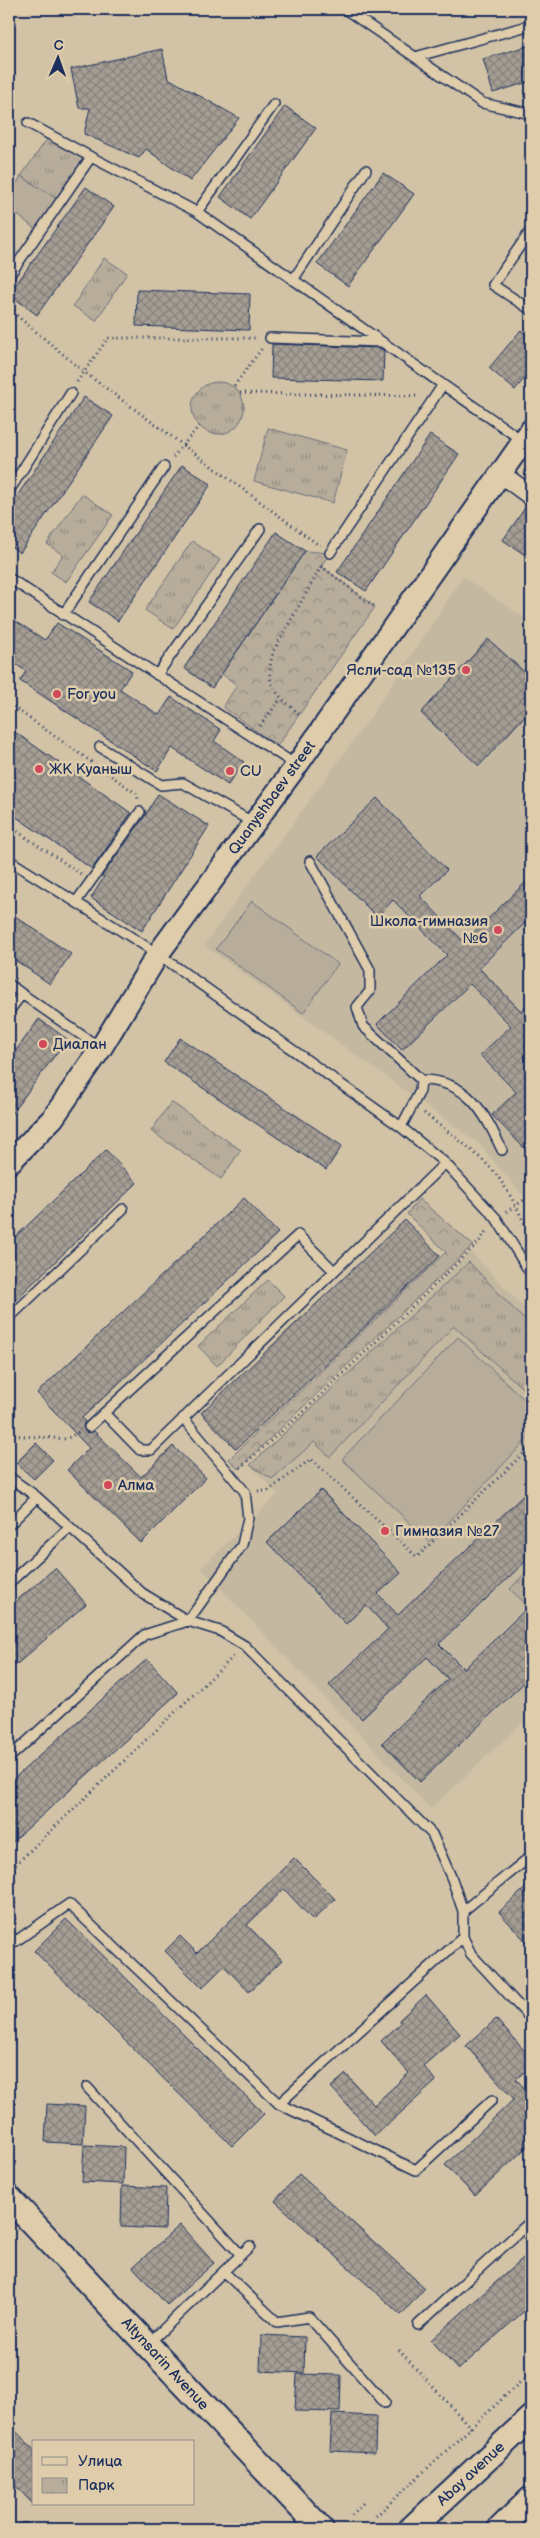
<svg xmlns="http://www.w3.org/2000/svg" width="540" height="2538" font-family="'Balsamiq Sans',sans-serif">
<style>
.built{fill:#c4b8a1}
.forest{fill:url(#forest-crowns);stroke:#6a6e7c}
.park{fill:url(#park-tufts);stroke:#6a6e7c}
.pitch{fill:#b8ad9b;stroke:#6a6e7c}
.building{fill:url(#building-cross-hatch);stroke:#1b2f5e}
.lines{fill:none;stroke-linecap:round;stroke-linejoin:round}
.service-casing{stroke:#1b2f5e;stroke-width:12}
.minor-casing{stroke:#1b2f5e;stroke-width:21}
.tertiary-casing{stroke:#1b2f5e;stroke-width:25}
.secondary-casing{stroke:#1b2f5e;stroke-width:28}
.path{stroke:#1b2f5e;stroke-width:3;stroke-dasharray:1 4;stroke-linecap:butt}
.service{stroke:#deccaa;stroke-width:9}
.minor{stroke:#deccaa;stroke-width:18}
.tertiary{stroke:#deccaa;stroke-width:21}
.secondary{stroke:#deccaa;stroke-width:24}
.poi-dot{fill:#d1495b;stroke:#deccaa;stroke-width:2}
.labels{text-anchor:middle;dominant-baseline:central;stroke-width:5;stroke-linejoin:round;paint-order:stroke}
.poi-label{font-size:15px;fill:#1b2f5e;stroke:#deccaa;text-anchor:start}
.street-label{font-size:15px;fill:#1b2f5e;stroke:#deccaa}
</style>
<defs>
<pattern id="forest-crowns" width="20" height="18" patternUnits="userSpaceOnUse" patternTransform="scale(1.25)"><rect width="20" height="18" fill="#b8ad9b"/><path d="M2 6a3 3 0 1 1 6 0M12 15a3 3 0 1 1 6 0" fill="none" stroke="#958d82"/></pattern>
<pattern id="park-tufts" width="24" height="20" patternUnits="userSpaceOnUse" patternTransform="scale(1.25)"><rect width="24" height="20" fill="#b8ad9b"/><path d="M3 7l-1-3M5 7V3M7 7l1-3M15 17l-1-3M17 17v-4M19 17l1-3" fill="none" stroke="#958d82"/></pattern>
<pattern id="building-cross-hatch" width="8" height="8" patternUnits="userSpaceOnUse" patternTransform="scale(1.25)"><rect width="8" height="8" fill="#a59e94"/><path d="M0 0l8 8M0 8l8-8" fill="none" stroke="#86817c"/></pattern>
</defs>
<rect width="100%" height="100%" fill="#d2c3a6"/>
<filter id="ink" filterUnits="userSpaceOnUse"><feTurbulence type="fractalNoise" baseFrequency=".02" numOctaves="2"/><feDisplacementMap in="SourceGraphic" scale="10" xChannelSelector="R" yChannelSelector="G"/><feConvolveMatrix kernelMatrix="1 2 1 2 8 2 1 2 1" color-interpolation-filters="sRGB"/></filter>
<g filter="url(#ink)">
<path class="built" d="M463 577 531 622V1205L479 1144 204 945 369 719Z
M471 1252 531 1315V1714L431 1809 201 1568 278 1494 250 1465Z"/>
<path class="forest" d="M305 551 330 553 321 566 375 607 277 746 223 707 237 685 222 674Z
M419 1199 473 1245 238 1469 229 1459 446 1252 407 1214Z"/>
<path class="park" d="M50 135 91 157 60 201 21 176Z
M104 258 127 273 96 321 73 306Z
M192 408a26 26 0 1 1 52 0a26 26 0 1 1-52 0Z
M268 428 347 450 333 503 254 481Z
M82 494 113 515 66 582 51 572 63 555 47 544Z
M192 541 220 560 173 629 145 610Z
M171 1102 241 1150 221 1179 151 1131Z
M469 1262 531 1327V1396L454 1326 330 1457 314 1442 272 1479 250 1465Z
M268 1280 284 1296 217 1366 198 1346Z
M531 1567V1609L510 1589Z"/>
<path class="pitch" d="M21 176 60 201 39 232 9 208V196Z
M252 901 338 964 303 1013 216 949Z
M458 1337 531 1406V1435L430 1542 342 1459Z"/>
<path class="building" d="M531 45V81L493 93 483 59Z
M162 49 168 78 239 118 190 181 146 149 139 158 84 134 90 108H79L71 69Z
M285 106 316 128 250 219 220 197Z
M383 173 414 194 348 286 317 264Z
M86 187 114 207 37 315 9 294Z
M137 290 250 294 249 330 136 326Z
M521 330 531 339V370L515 390 489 368Z
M272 344 380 348 384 351 383 381 271 378Z
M84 397 113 416 20 553 9 545V508Z
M430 435 459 454 366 591 337 572Z
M182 465 211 484 118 621 89 602Z
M527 505 531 506V559L503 540Z
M276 532 305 551 212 688 184 668Z
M9 617 45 640 57 623 132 671 120 689 159 715 171 697 221 730 214 741 244 762 228 785 172 748 157 771 20 681 26 671 9 660Z
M488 639 531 678V709L479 766 421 713Z
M9 728 131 813 92 869 9 812Z
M158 794 209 826 142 931 91 898 104 877 102 876 145 816Z
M377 798 447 870 420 896 464 942 531 877V917L479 968 521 1011 531 1000V1155L492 1115 516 1092 480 1055 511 1026 470 984 402 1050 377 1024 447 955 393 900 377 917 317 856Z
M9 912 71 954 50 984 9 956Z
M39 1019 67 1039 9 1117V1060Z
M180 1038 342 1146 326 1170 164 1062Z
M106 1150 137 1183 9 1306V1243Z
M244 1198 278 1233 82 1418 85 1422 83 1426 85 1432 90 1433 94 1431 141 1477 173 1446 206 1478 141 1543 67 1470 89 1448 37 1393Z
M405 1220 440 1256 236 1449 201 1413Z
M36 1443 53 1460 34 1479 16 1463Z
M531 1488V1556L439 1644 464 1669 531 1604V1676L420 1782 382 1743 448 1679 427 1657 362 1719 329 1685 388 1629 366 1605 346 1624 267 1542 321 1490 401 1573 378 1594 398 1615Z
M55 1568 86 1604 9 1671V1607Z
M147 1659 178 1693 9 1845V1783Z
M294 1858 335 1899 313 1920 284 1889 247 1925 282 1960 249 1992 224 1966 202 1988 165 1951 180 1936 197 1953Z
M531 1883V1947L499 1912Z
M66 1919 264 2114 232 2146 34 1951Z
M426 1995 460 2034 423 2066 436 2081 375 2136 331 2087 346 2074 374 2105 409 2073 381 2041 401 2023 399 2020Z
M496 2019 531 2058V2066L516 2079 525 2089 531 2084V2143L475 2196 445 2165 514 2099 466 2046Z
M47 2104 85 2106 83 2144 45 2142Z
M84 2145 124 2147 123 2184 82 2182Z
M299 2174 425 2288 401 2315 275 2201Z
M122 2186 166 2188 165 2229 121 2227Z
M180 2225 214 2263 167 2305 133 2267Z
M531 2251V2305L458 2370 431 2340Z
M261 2335 305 2337 304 2373 260 2371Z
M297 2374 341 2375 340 2412 295 2411Z
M332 2414 376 2416 375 2453 330 2451Z
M9 2424 34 2450V2505L9 2479Z"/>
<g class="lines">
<g class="service-casing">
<path id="service" d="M345 9 482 103 531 114
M415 57 531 25
M28 123 91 157
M197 212 274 104
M531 230 493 285 531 310
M9 276 91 157 197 212 523 441
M293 280 366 170
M270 338 380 342
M9 491 71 393
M330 553 442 386
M9 578 296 765
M63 615 164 467
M157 675 260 529
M100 747 161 785 183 783 254 823
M9 860 158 954 401 1127 445 1163 496 1218 531 1274
M310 861 370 970V991L357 1007 363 1026 421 1080 420 1091 401 1127
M76 902 140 812
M9 984 22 994
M9 1011 22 994 100 1048
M421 1080C468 1080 484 1112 502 1150
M9 1318 123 1209
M104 1413 298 1235 334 1271
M89 1427 104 1413 140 1450H151L445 1163
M9 1477 37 1497 142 1593 188 1621 220 1631 245 1646 432 1834 452 1879 463 1911V1937L471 1954 531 2019
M9 1525 37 1497
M9 1583 70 1527
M9 1758 144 1635 188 1621 242 1545 248 1518 245 1492 183 1418
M463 1911 531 1856
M9 1935 16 1941 69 1904 279 2104 463 1937
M87 2087 241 2255
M279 2104 416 2170 492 2100
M224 2272 277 2322 309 2317 385 2403
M418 2325 531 2221
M147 2345 250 2246
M23 2529 24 2528"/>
</g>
<g class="minor-casing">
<path id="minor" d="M501 474 531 496"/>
</g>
<g class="tertiary-casing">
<path id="tertiary" d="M9 1163 53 1118 101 1048 158 954 297 765 531 430"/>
</g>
<g class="secondary-casing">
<path id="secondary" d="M9 2198 321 2529
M411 2529 531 2418
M500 2529 531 2499"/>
</g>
<path class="path" d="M9 116 16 119
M9 309 84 372 108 338H257
M77 382 84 372 320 546
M234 386 263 347
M240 393 419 396
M173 457 199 426
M321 566 375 607
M9 704 137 794 138 799
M299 714C275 693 263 684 274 650L323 563
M260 726 281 698
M9 826 81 874
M424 1113C447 1132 475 1150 495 1173 510 1192 521 1216 531 1237
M506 1212 527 1198 531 1200
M9 1435 66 1439 79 1432
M240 1468 300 1415 479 1242 487 1230
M258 1491H268L311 1459 417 1557 531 1446
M15 1924 14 1866 235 1655
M399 2350 471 2428
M352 2515 363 2503
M376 2516 531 2372"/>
<use href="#service" class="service"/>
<use href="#minor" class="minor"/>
<use href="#tertiary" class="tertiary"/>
<use href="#secondary" class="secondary"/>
</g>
</g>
<g class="poi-dot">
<circle cx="466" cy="670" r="5"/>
<circle cx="57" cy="694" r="5"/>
<circle cx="39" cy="769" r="5"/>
<circle cx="230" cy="771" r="5"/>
<circle cx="498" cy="930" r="5"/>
<circle cx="43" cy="1044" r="5"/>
<circle cx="108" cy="1485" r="5"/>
<circle cx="385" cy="1531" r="5"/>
</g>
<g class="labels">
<g class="poi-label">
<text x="456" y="670" text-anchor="end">Ясли-сад №135</text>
<text x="67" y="694">For you</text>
<text x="49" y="769">ЖК Куаныш</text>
<text x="240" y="771">CU</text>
<text x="488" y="921" text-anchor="end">Школа-гимназия<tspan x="488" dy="17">№6</tspan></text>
<text x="53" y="1044">Диалан</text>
<text x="118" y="1485">Алма</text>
<text x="395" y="1531">Гимназия №27</text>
</g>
<g class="street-label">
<text transform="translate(272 798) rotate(-54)">Quanyshbaev street</text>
<text transform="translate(165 2364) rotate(47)">Altynsarin Avenue</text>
<text transform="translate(471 2474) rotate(-43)">Abay avenue</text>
</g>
</g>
<rect width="540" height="2538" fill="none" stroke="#deccaa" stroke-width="30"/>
<rect x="15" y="15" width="510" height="2508" fill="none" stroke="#1b2f5e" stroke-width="2" filter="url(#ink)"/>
<rect x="32" y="2440" width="162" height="65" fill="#deccaa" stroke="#908d8c"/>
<rect x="42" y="2457" width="25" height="8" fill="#deccaa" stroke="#908d8c"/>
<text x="78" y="2466" font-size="15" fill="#1b2f5e">Улица</text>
<rect x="42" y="2478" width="25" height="15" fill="url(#park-tufts)" stroke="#908d8c"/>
<text x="78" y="2490" font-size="15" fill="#1b2f5e">Парк</text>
<g transform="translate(58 58) rotate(2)" stroke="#deccaa" stroke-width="4" paint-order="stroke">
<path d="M0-4L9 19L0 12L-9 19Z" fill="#1b2f5e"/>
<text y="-8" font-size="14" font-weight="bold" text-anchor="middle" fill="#1b2f5e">С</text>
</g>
</svg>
